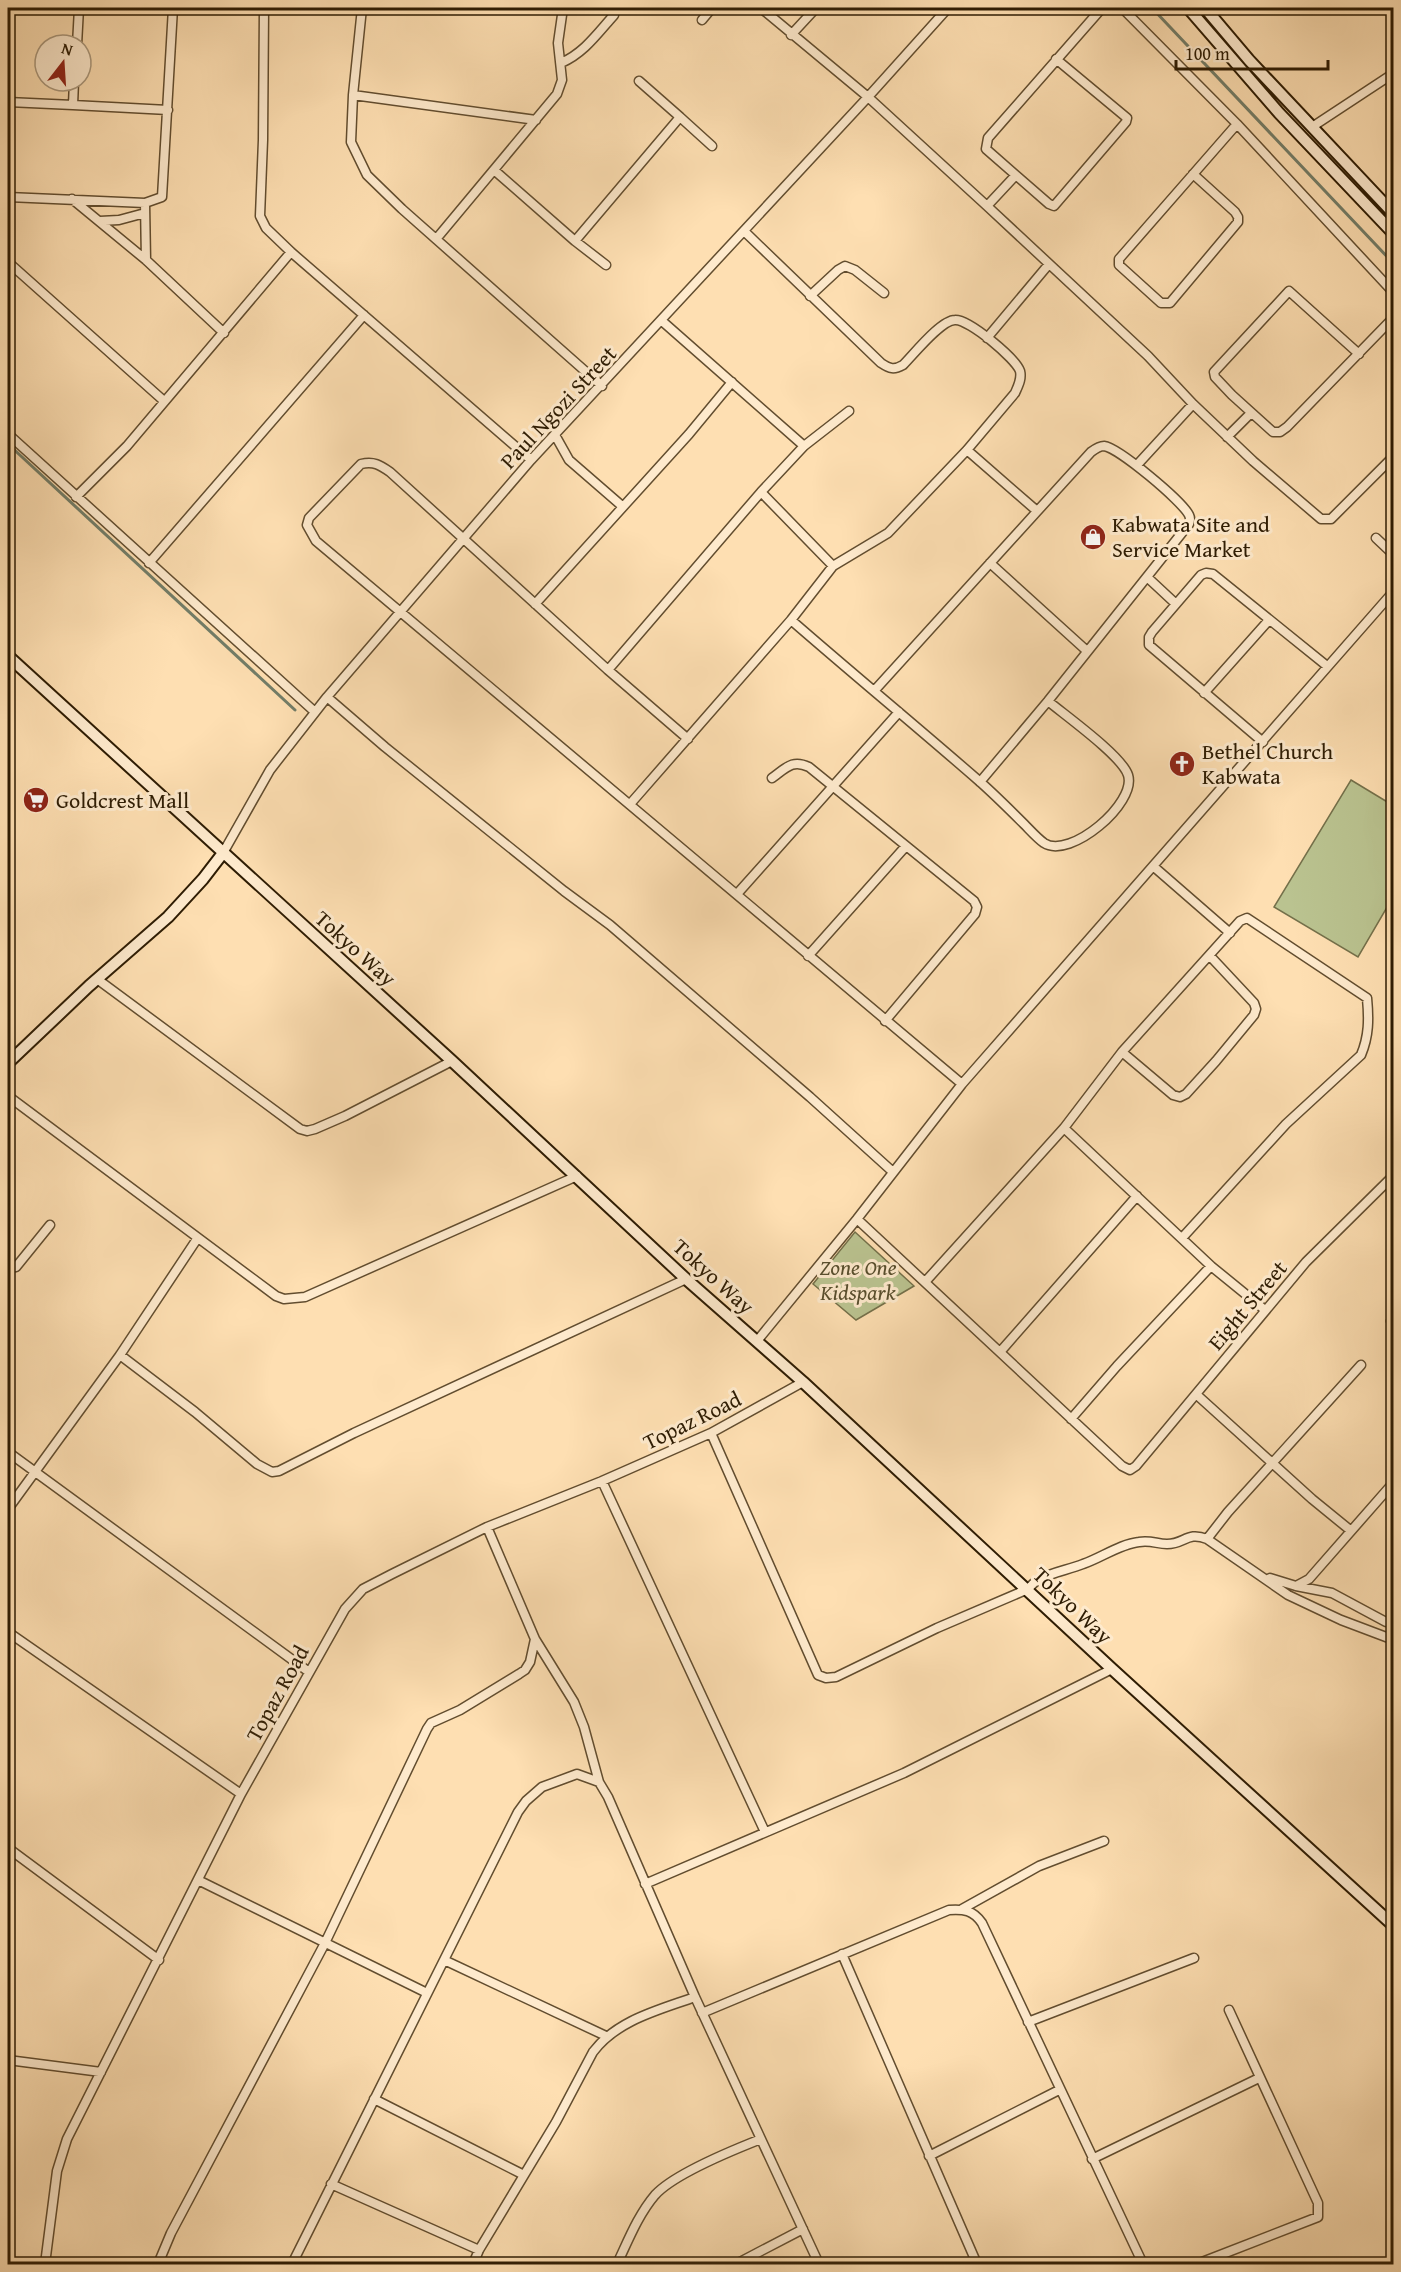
<svg xmlns="http://www.w3.org/2000/svg" width="1401" height="2272" font-family="'Gentium Book Plus',serif">
<style>
.green{fill:#bac390;stroke:#74704a;stroke-width:1.5}
.lines{fill:none;stroke-linecap:round;stroke-linejoin:round}
.stream{stroke:#727d68;stroke-width:3}
.street-casing{stroke:#624d2f;stroke-width:11}
.secondary-casing{stroke:#2e1c03;stroke-width:14}
.street{stroke:#feeacd;stroke-width:8}
.secondary{stroke:#feeacd;stroke-width:10}
.labels{text-anchor:middle;dominant-baseline:central;stroke-width:6;stroke-linejoin:round;paint-order:stroke}
.street-label{font-size:22px;fill:#2e1c03;stroke:#feeacd}
.poi-label{font-size:22px;fill:#2e1c03;stroke:#feeacd;text-anchor:start}
.park-label{font-size:22px;font-style:italic;fill:#584e2d;stroke:#feeacd}
</style>
<rect width="100%" height="100%" fill="#fedfb2"/>
<filter id="stains"><feTurbulence type="fractalNoise" baseFrequency=".00333" numOctaves="4"/><feColorMatrix values="0 0 0 0 .2 0 0 0 0 .09 0 0 0 0 .02 0 0 0 .5 -.17"/></filter>
<radialGradient id="worn" r=".72"><stop offset=".6" stop-color="#630" stop-opacity="0"/><stop offset="1" stop-color="#630" stop-opacity=".3"/></radialGradient>
<path class="green" d="M1351 780 1394 806 1393 897 1358 957 1274 907Z
M855 1232 914 1286 856 1320 813 1284Z"/>
<g class="lines">
<path class="stream" d="M1152 8 1394 264
M8 444 295 710"/>
<g class="street-casing">
<path id="street" d="M264 8 263 140 260 216 266 228 291 252 531 460
M362 8 353 95 351 142 367 175 402 209 602 386
M761 8 868 97 987 206 1148 356 1193 404 1253 461 1321 519H1331L1394 456
M1122 8 1237 124 1394 293
M702 20 712 8
M791 35 816 8
M77 45 79 8
M1056 59 1127 118 1126 122 1054 206 1049 204 986 149 988 138 1102 8
M561 63C584 53 597 34 614 15
M353 95 536 120
M8 102 73 105 74 81
M73 105 168 110
M680 117 712 146
M1312 127 1394 73
M494 170 575 241 606 265
M1193 174 1235 212 1238 217V222L1170 303H1161L1119 265V259L1237 124
M8 197 145 203 162 197 173 8
M72 199 146 260 224 333
M145 203 146 260
M987 206 1015 176
M100 221 119 220 145 213
M437 238 557 94 562 80 558 43 563 8
M575 241 680 117 639 81
M8 262 164 401
M810 296 838 270 845 266 855 270 884 293
M662 321 804 446
M987 338 1049 264
M1359 354 1289 291 1214 372 1215 377 1232 395 1273 432H1280L1287 427 1394 317
M8 434 315 712
M555 435 569 460 622 506
M1227 437 1251 413
M967 450 1037 511
M1137 465 1193 404
M761 492 833 566
M76 497 127 446 291 252
M1376 538 1394 555
M149 563 364 315
M990 563 1087 651
M1147 577 1176 604
M535 604 689 434 732 382
M791 620C853 674 916 726 978 780 994 794 1009 809 1024 824 1030 830 1037 838 1044 843 1070 860 1137 803 1128 775 1122 756 1066 716 1048 701
M608 670 761 492 804 446 849 411
M874 691 1091 452C1095 449 1099 446 1104 446 1119 448 1182 501 1189 515 1191 519 1190 520 1189 524L1048 701 980 782
M1204 693 1269 620
M327 697 385 747 564 891 610 925 810 1097 893 1172
M688 739 608 670 390 472C380 465 374 461 361 464L309 518 307 525 316 541 962 1084
M1263 742 1149 645V637L1152 632 1201 575 1206 573 1213 574 1327 666
M772 778C786 768 792 759 809 767L974 901 977 907 975 914 885 1021
M631 803 791 620 833 566 888 533 967 450 1015 393C1018 386 1022 379 1020 371 1016 359 969 319 955 320 941 320 914 354 903 365 894 370 890 369 881 363L744 231
M223 853 270 770 327 697 531 460 868 97 948 8
M1153 866 1230 933
M737 894 899 712
M808 956 906 846
M97 979 300 1129 307 1131 315 1129 345 1116 452 1061
M1122 1052 1173 1095 1180 1097 1186 1094 1216 1061 1254 1015 1256 1009 1254 1003 1210 956
M8 1096 276 1296 284 1299 305 1297 577 1176
M1064 1128 1211 1266 1265 1310
M857 1219 1122 1466 1130 1470 1136 1466 1306 1262 1394 1175
M8 1268 16 1267 50 1225
M925 1282 1064 1128 1122 1052 1240 921 1247 918 1367 998C1369 1019 1369 1036 1361 1055L1286 1124 1182 1238
M1394 1315 1391 1321 1394 1329
M757 1341 857 1219 962 1084 1394 591
M1000 1352 1137 1196
M120 1355 195 1412 257 1464 272 1472 279 1471 354 1433 686 1279
M1197 1395 1312 1499 1350 1530
M1071 1419 1117 1366 1211 1266
M711 1433 818 1675 826 1678 836 1677 937 1628 1028 1589C1031 1586 1034 1582 1038 1580 1052 1572 1068 1570 1083 1564 1101 1558 1120 1544 1139 1542 1151 1540 1157 1544 1167 1544 1185 1544 1187 1531 1207 1539L1288 1595 1341 1620 1394 1640
M8 1452 309 1672
M602 1481 765 1832
M8 1509 120 1355 197 1239
M1207 1539 1228 1512 1361 1365
M1270 1578 1296 1586 1309 1579 1394 1482
M1296 1586 1332 1593 1386 1622H1394
M8 1632 241 1794
M535 1639 574 1702 584 1727 599 1782
M8 1848 159 1960
M198 1880 427 1993
M645 1884 904 1773 1112 1669
M962 1909 1039 1866 1104 1841
M842 1954 977 2264
M444 1960 606 2036
M702 2013 949 1910C964 1909 973 1910 982 1923L1143 2264
M1028 2022 1194 1958
M8 2060 101 2072
M374 2099 524 2175
M929 2156 1059 2090
M1092 2159 1259 2078
M331 2184 479 2250
M45 2264 57 2171 67 2139 241 1794 345 1609 363 1589 392 1574 487 1527 602 1481 711 1433 803 1382
M158 2264 171 2233 325 1943 427 1729 431 1723 460 1710 519 1674 525 1670 530 1662 535 1639 487 1527
M292 2264 518 1812 526 1801 542 1787 577 1774 599 1782 608 1797 695 1997 819 2264
M473 2264 479 2250 556 2122 593 2052C617 2020 659 2010 695 1997
M617 2264C628 2241 638 2215 655 2195 674 2174 733 2150 761 2139
M736 2264 803 2229
M1197 2264 1318 2217V2203L1229 2010"/>
</g>
<g class="secondary-casing">
<path id="secondary" d="M1188 8 1279 113 1394 234
M1205 8 1249 60 1394 214
M8 656 452 1061 686 1279 803 1382 1112 1669 1394 1926
M8 1063 89 986 168 917 203 879 223 853"/>
</g>
<use href="#street" class="street"/>
<use href="#secondary" class="secondary"/>
</g>
<defs>
<g id="shop-disc" transform="scale(1.35)"><circle r="9.5" fill="#8f2418" stroke="#feeacd"/><path d="M-5-2.5h2.3a2.7 3.5 0 0 1 5.4 0H5L5.5 6h-11ZM-1.5-2.5h3a1.5 2.3 0 0 0-3 0Z" fill="#fff"/></g>
<g id="church-disc" transform="scale(1.35)"><circle r="9.5" fill="#8f2418" stroke="#feeacd"/><path d="M-1.2-6h2.4v3.5h3.3v2.4h-3.3V6h-2.4V-.1h-3.3v-2.4h3.3Z" fill="#fff"/></g>
<g id="supermarket-disc" transform="scale(1.35)"><circle r="9.5" fill="#8f2418" stroke="#feeacd"/><path d="M-6-5.5h2.5l.6 2H6L4.5 2H-2.5L-4.4-4H-6ZM-1.5 3.2a1.3 1.3 0 1 0 .1 0ZM3 3.2a1.3 1.3 0 1 0 .1 0Z" fill="#fff"/></g>
</defs>
<g fill-rule="evenodd">
<use href="#shop-disc" x="1093" y="537"/>
<use href="#church-disc" x="1182" y="764"/>
<use href="#supermarket-disc" x="36" y="800"/>
</g>
<g class="labels">
<g class="street-label">
<text transform="translate(558 407) rotate(-47)">Paul Ngozi Street</text>
<text transform="translate(356 948) rotate(42)">Tokyo Way</text>
<text transform="translate(714 1276) rotate(42)">Tokyo Way</text>
<text transform="translate(1247 1305) rotate(-50)">Eight Street</text>
<text transform="translate(692 1420) rotate(-26)">Topaz Road</text>
<text transform="translate(1073 1605) rotate(44)">Tokyo Way</text>
<text transform="translate(277 1693) rotate(-61)">Topaz Road</text>
</g>
<g class="poi-label">
<text x="1112" y="524">Kabwata Site and<tspan x="1112" dy="25">Service Market</tspan></text>
<text x="1202" y="751">Bethel Church<tspan x="1202" dy="25">Kabwata</tspan></text>
<text x="56" y="800">Goldcrest Mall</text>
</g>
<g class="park-label">
<text x="858" y="1267">Zone One<tspan x="858" dy="25">Kidspark</tspan></text>
</g>
</g>
<rect width="1401" height="2272" fill="none" stroke="#fedfb2" stroke-width="30"/>
<rect x="9" y="9" width="1383" height="2254" fill="none" stroke="#2e1c03" stroke-width="3"/>
<rect x="15" y="15" width="1371" height="2242" fill="none" stroke="#2e1c03" stroke-width="1.5"/>
<g transform="translate(63 63) rotate(17)"><circle r="28" fill="#feeacd" stroke="#ab987c" stroke-width="1.5"/>
<path d="M0-4.5L10 22L0 15L-10 22Z" fill="#8f2418"/>
<text y="-9" font-size="16" font-weight="bold" text-anchor="middle" fill="#2e1c03">N</text>
</g>
<path d="M1176 60v9h152v-9" fill="none" stroke="#2e1c03" stroke-width="3"/>
<text x="1185" y="60" font-size="18" fill="#2e1c03" stroke="#feeacd" stroke-width="4.5" paint-order="stroke">100 m</text>
<rect width="100%" height="100%" filter="url(#stains)"/>
<rect width="100%" height="100%" fill="url(#worn)"/>
</svg>
